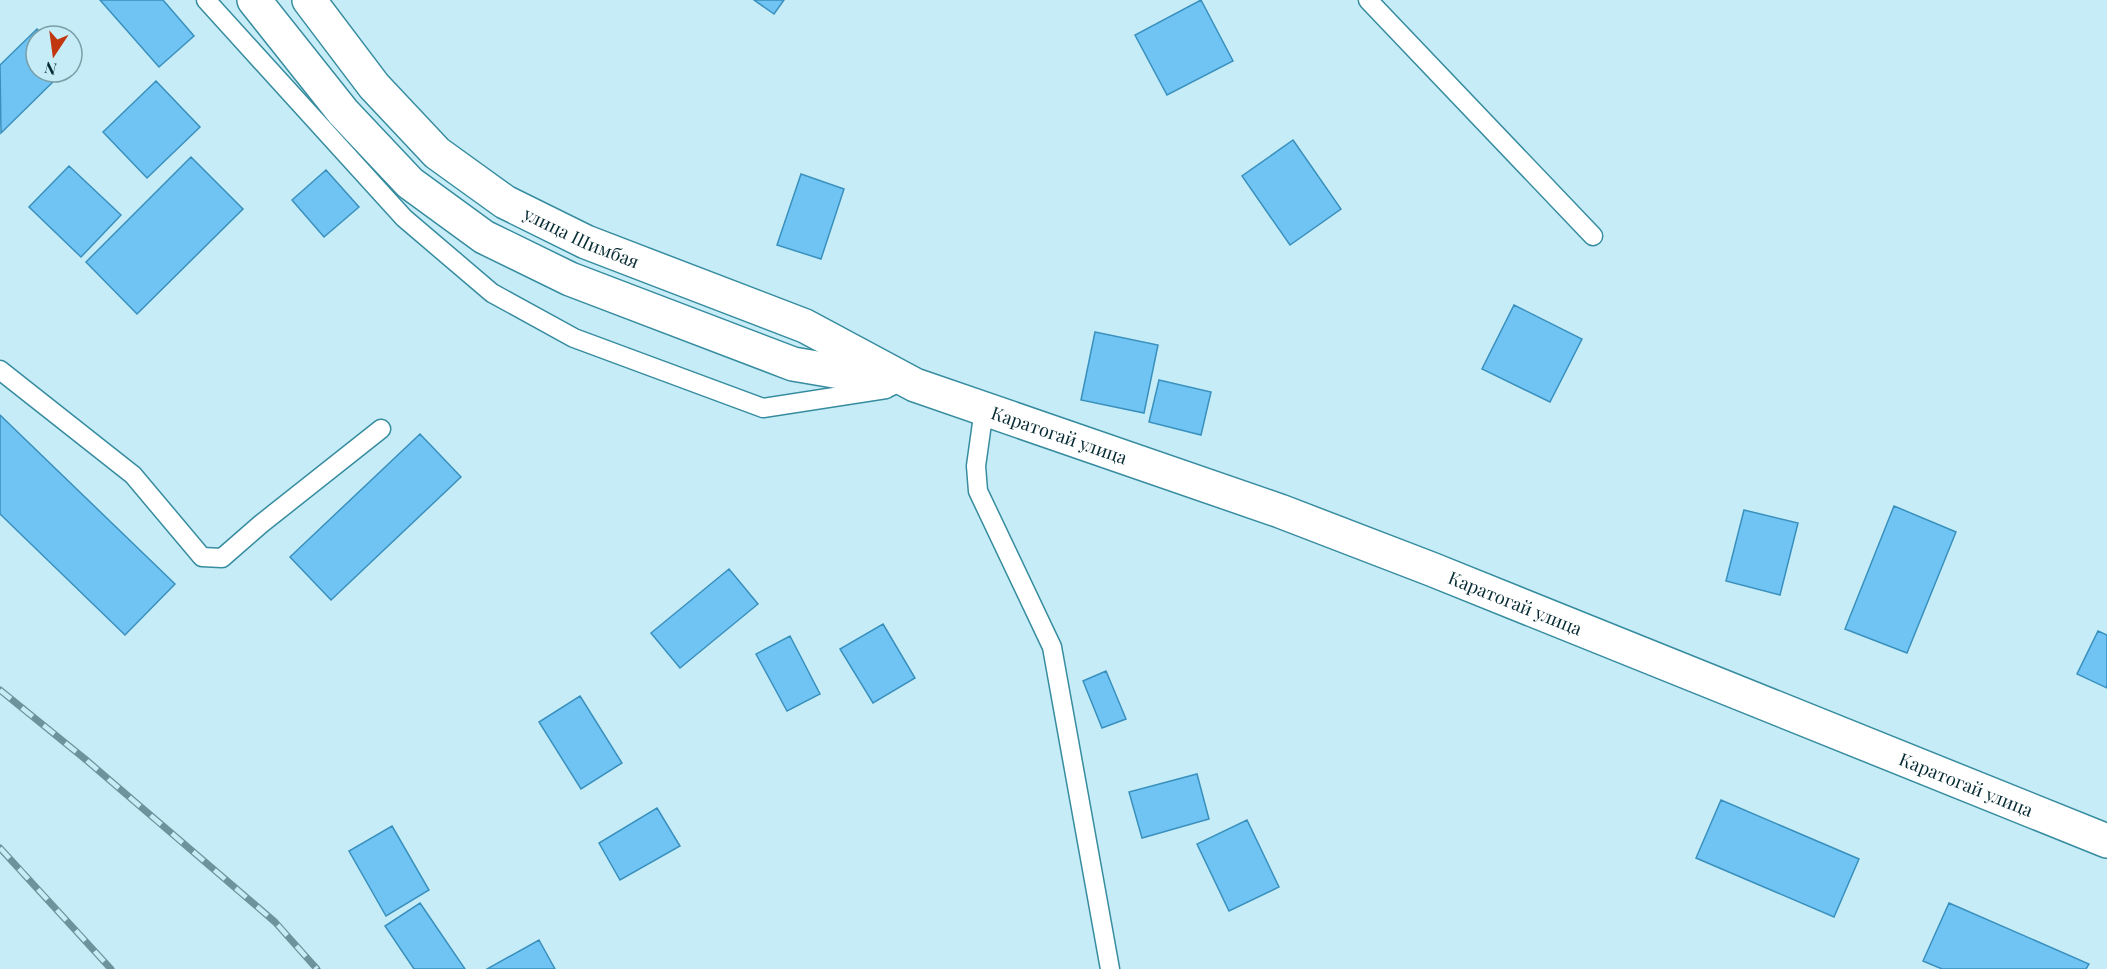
<svg xmlns="http://www.w3.org/2000/svg" width="2107" height="969" font-family="'Playfair Display',serif">
<style>
.building{fill:#70c4f3;stroke:#3a90bd;stroke-width:1.5}
.lines{fill:none;stroke-linecap:round;stroke-linejoin:round}
.lane-casing{stroke:#378c9f;stroke-width:21}
.secondary-casing{stroke:#378c9f;stroke-width:36}
.lane{stroke:#fff;stroke-width:18}
.secondary{stroke:#fff;stroke-width:33}
.rail-casing{stroke:#6d939c;stroke-width:7}
.rail{stroke:#c6edf7;stroke-width:4.5;stroke-dasharray:14;stroke-linecap:butt}
.labels{text-anchor:middle;dominant-baseline:central;stroke-width:4.5;stroke-linejoin:round;paint-order:stroke}
.street-label{font-size:18px;fill:#052a32;stroke:#c6edf7}
</style>
<rect width="100%" height="100%" fill="#c6edf7"/>
<path class="building" d="M100 0H163L194 36 159 67Z
M754 0H784L774 14Z
M1201 0 1233 61 1167 95 1135 35Z
M37 29 44 36H36V72H63L1 133 0 65Z
M156 81 200 127 147 178 103 132Z
M1293 140 1341 209 1290 245 1242 176Z
M191 157 243 209 137 314 86 262Z
M69 166 121 215 81 257 29 207Z
M326 170 359 207 324 237 292 200Z
M801 174 844 189 821 259 777 245Z
M1514 305 1582 339 1550 402 1482 369Z
M1095 332 1158 345 1144 413 1081 400Z
M1159 380 1211 392 1201 435 1149 422Z
M0 415 175 584 125 635 0 514Z
M420 434 461 477 331 600 290 557Z
M1894 506 1956 532 1907 653 1845 629Z
M1744 510 1798 523 1780 595 1726 581Z
M729 569 758 604 680 668 651 633Z
M883 624 915 678 873 703 840 649Z
M2098 631 2107 635V688L2077 674Z
M790 636 820 694 787 711 756 654Z
M1106 671 1126 719 1102 728 1083 681Z
M580 696 622 763 581 789 539 722Z
M1197 774 1209 819 1142 838 1129 792Z
M1721 800 1859 859 1834 917 1696 858Z
M657 808 680 846 620 880 599 843Z
M1247 820 1279 887 1229 911 1197 844Z
M392 826 429 890 386 916 349 851Z
M420 903 465 969H414L385 926Z
M1949 903 2089 964 2086 969H1942L1923 961Z
M539 940 555 969H487Z"/>
<g class="lines">
<g class="lane-casing">
<path id="lane" d="M206 0 404 218 492 293 574 338 763 408 886 389
M1368 0 1593 236
M0 370 133 475 202 557 222 558 261 524 381 429
M984 409 976 466 978 491 1052 647 1110 969"/>
</g>
<g class="secondary-casing">
<g id="secondary">
<path d="M254 0 343 112 410 183 484 237 570 279 793 364 887 380"/>
<path id="s1" d="M309 0 374 86 437 153 505 202 586 242 805 326 915 385 1280 511 1431 569 2107 841"/>
</g>
</g>
<use href="#lane" class="lane"/>
<use href="#secondary" class="secondary"/>
<g class="rail-casing">
<path id="rail" d="M0 690 85 759 275 922 317 969
M0 848 111 969"/>
</g>
<use href="#rail" class="rail"/>
</g>
<g class="labels">
<g class="street-label">
<text stroke="none"><textPath href="#s1" startOffset="368">улица Шимбая</textPath></text>
<text stroke="none"><textPath href="#s1" startOffset="886">Каратогай улица</textPath></text>
<text stroke="none"><textPath href="#s1" startOffset="1372">Каратогай улица</textPath></text>
<text stroke="none"><textPath href="#s1" startOffset="1858">Каратогай улица</textPath></text>
</g>
</g>
<g transform="translate(54 54) rotate(193)"><circle r="28" fill="#c6edf7" stroke="#799fa8" stroke-width="1.5"/>
<path d="M0-4.5L10 22L0 15L-10 22Z" fill="#c13810"/>
<text y="-9" font-size="16" font-weight="bold" text-anchor="middle" fill="#052a32">N</text>
</g>
</svg>
